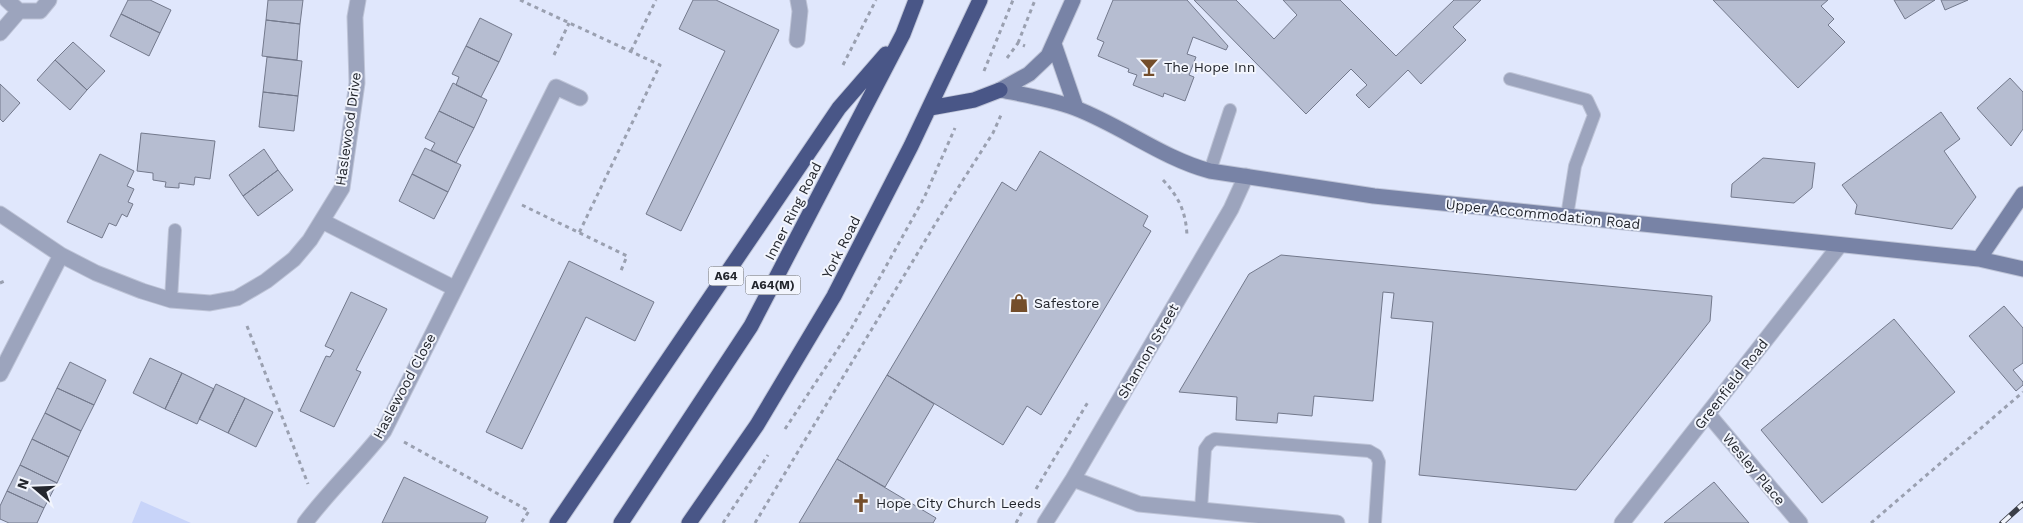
<svg xmlns="http://www.w3.org/2000/svg" width="2023" height="523" font-family="'Work Sans',sans-serif">
<style>
.green{fill:#c8d4f9}
.building{fill:#b6bdd1;stroke:#73798c}
.lines{fill:none;stroke-linecap:round;stroke-linejoin:round}
.lane-casing{stroke:#bec4d7;stroke-width:14}
.street-casing{stroke:#bec4d7;stroke-width:17}
.secondary-casing{stroke:#bec4d7;stroke-width:17}
.highway-casing{stroke:#bec4d7;stroke-width:17}
.path{stroke:#9aa0b0;stroke-width:3;stroke-dasharray:4 4;stroke-linecap:butt}
.lane{stroke:#9ca4bd;stroke-width:12}
.street{stroke:#9ca4bd;stroke-width:15}
.secondary{stroke:#7883a6;stroke-width:15}
.highway{stroke:#495687;stroke-width:15}
.rail-casing{stroke:#3b3e47;stroke-width:5.5}
.rail{stroke:#f2f5fd;stroke-width:4;stroke-dasharray:11;stroke-linecap:butt}
.labels{text-anchor:middle;dominant-baseline:central;stroke-width:4;stroke-linejoin:round;paint-order:stroke}
.shield{fill:#f2f5fd;stroke:#62656c;stroke-width:1}
.shield-label{font-size:12px;font-weight:bold;fill:#24272e}
.poi-label{font-size:14px;fill:#24272e;stroke:#f2f5fd;text-anchor:start}
.street-label{font-size:14px;fill:#24272e;stroke:#f2f5fd}
</style>
<rect width="100%" height="100%" fill="#e0e7fc"/>
<path class="green" d="M141 501 191 523H132Z"/>
<path class="building" d="M128 0H150L171 10 160 33 121 14Z
M268 0H303L300 24 266 20Z
M693 0H716L779 30 681 231 646 214 725 51 679 29Z
M1113 0H1187L1228 46 1226 50 1193 37 1187 54 1196 57 1189 75 1194 77 1185 101 1164 93 1163 97 1133 85 1137 75 1128 72 1129 69 1098 56 1104 42 1097 39Z
M1194 0H1236L1274 39 1297 15 1283 0H1340L1396 56 1454 0H1481L1453 27 1466 40 1421 84 1408 70 1369 108 1356 95 1367 85 1351 69 1306 114Z
M1713 0H1828L1821 6 1834 19 1828 25 1845 42 1798 88Z
M1894 0H1935L1905 19Z
M1941 0H1968L1945 10Z
M121 14 160 33 149 56 110 36Z
M480 18 512 34 499 62 466 46Z
M266 20 300 24 297 60 262 56Z
M73 42 105 71 87 90 55 60Z
M466 46 499 62 481 97 456 85 459 77 452 74Z
M267 57 302 61 298 96 263 92Z
M55 60 87 90 70 110 37 80Z
M2010 78 2023 92V129L2011 146 1977 108Z
M453 83 487 100 474 128 439 111Z
M0 84 20 103 3 122 0 119Z
M263 92 298 96 294 131 259 127Z
M439 111 474 128 456 163 431 150 435 143 425 138Z
M1941 112 1960 139 1944 151 1976 197 1952 229 1855 214 1857 205 1842 185Z
M141 133 215 141 210 179 195 177 194 185 179 183V188L165 187 166 182 153 180V173L137 171Z
M425 148 461 165 448 192 412 174Z
M264 149 278 170 243 196 229 175Z
M1040 151 1148 216 1143 226 1151 231 1041 415 1027 406 1003 445 887 375 1002 182 1016 191Z
M100 154 134 171 127 186 134 189 128 202 133 204 127 217 122 214 116 226 109 223 102 238 67 222Z
M1763 158 1815 163 1812 188 1794 203 1731 197 1732 184Z
M278 170 293 190 258 216 243 196Z
M412 174 448 192 434 219 399 201Z
M1281 255 1712 296 1710 321 1576 490 1419 475 1433 322 1391 318 1394 293 1383 292 1373 401 1314 396 1312 416 1278 413 1277 423 1236 420 1237 397 1179 392 1249 274Z
M569 261 654 302 635 341 586 317 522 449 486 432Z
M351 292 387 309 356 370 361 372 334 427 300 411 326 356 330 357 334 350 325 346Z
M2004 306 2023 328V363L2013 370 2023 382V385L2016 391 1969 336Z
M1894 319 1955 392 1822 503 1761 430Z
M150 358 182 373 165 409 133 393Z
M70 362 106 380 94 405 57 388Z
M182 373 214 389 197 424 165 409Z
M887 375 934 404 885 487 837 459Z
M216 384 245 398 228 433 199 419Z
M57 388 94 405 81 431 45 413Z
M245 398 273 412 256 447 228 433Z
M45 413 81 431 69 457 32 439Z
M32 439 69 457 57 483 20 465Z
M837 459 936 518 933 523H799Z
M20 465 57 483 44 508 7 491Z
M404 477 488 517 485 523H382Z
M1714 482 1749 523H1664Z
M7 491 44 508 37 523H9L0 519V506Z"/>
<g class="lines">
<g class="lane-casing">
<path id="lane" d="M1510 79 1587 100 1594 115 1575 166 1567 216
M1210 171 1230 110
M171 300 175 230
M1201 510 1205 449 1210 442 1215 439 1369 451 1376 455 1379 462 1375 523"/>
</g>
<g class="street-casing">
<path id="street" d="M7 0 19 11H40L49 0
M0 33 19 11
M797 40 800 11 798 0
M0 214 61 255 96 273 142 291 171 300 210 303 237 298 266 281 294 259 310 240 342 188 357 83 355 17 358 0
M322 221 454 288
M0 374 61 255
M1708 414 1800 523
M1073 479 1139 504 1337 523
M305 523C329 491 359 463 384 431L556 87 580 98
M1045 523 1073 479 1231 209 1246 176
M1622 523 1840 245"/>
</g>
<g class="secondary-casing">
<path id="secondary" d="M1054 44 1076 108
M1000 90C1026 95 1051 99 1075 108 1122 126 1162 158 1210 171L1374 196 1979 259 2023 269
M1000 90 1029 74 1048 56 1073 0
M1979 259 2023 194"/>
</g>
<g class="highway-casing">
<path id="highway" d="M930 108 974 100 1000 90
M557 523 839 108 886 54
M621 523 751 326 903 34 916 0
M689 523 757 425 834 296 911 146 980 0"/>
</g>
<path class="path" d="M520 0 660 65 579 233
M1018 43 1035 0
M631 51 656 0
M554 55 569 23
M1007 58 1018 43 1025 46
M843 65 876 0
M984 71 1013 0
M1163 180C1179 197 1186 212 1187 236
M522 205 627 256 620 273
M0 283 7 280
M247 326 308 484
M785 429 851 329 924 198 955 128
M404 442 529 511 521 523
M1036 489 1088 402
M723 523 768 455
M755 523 937 221 993 133 1001 115
M1016 523 1022 512
M1871 523 2023 392"/>
<use href="#lane" class="lane"/>
<use href="#street" class="street"/>
<use href="#secondary" class="secondary"/>
<use href="#highway" class="highway"/>
<g class="rail-casing">
<path id="rail" d="M2002 523 2023 504"/>
</g>
<use href="#rail" class="rail"/>
</g>
<defs>
<g id="bar-bare" transform="scale(1.5)"><path d="M-6-5H6L.8 .8V4.5H3.5V6h-7V4.5H-.8V.8Z" fill="#744e2b" stroke="#f2f5fd" stroke-width="2.5" paint-order="stroke"/></g>
<g id="shop-bare" transform="scale(1.5)"><path d="M-5-2.5h2.3a2.7 3.5 0 0 1 5.4 0H5L5.5 6h-11ZM-1.5-2.5h3a1.5 2.3 0 0 0-3 0Z" fill="#744e2b" stroke="#f2f5fd" stroke-width="2.5" paint-order="stroke"/></g>
<g id="church-bare" transform="scale(1.5)"><path d="M-1.2-6h2.4v3.5h3.3v2.4h-3.3V6h-2.4V-.1h-3.3v-2.4h3.3Z" fill="#744e2b" stroke="#f2f5fd" stroke-width="2.5" paint-order="stroke"/></g>
</defs>
<g fill-rule="evenodd">
<use href="#bar-bare" x="1149" y="67"/>
<use href="#shop-bare" x="1019" y="303"/>
<use href="#church-bare" x="861" y="503"/>
</g>
<g class="labels">
<g class="shield">
<rect x="708.5" y="266.5" width="35" height="19" rx="4"/>
<rect x="745.5" y="275.5" width="55" height="19" rx="4"/>
</g>
<g class="shield-label">
<text x="726" y="276">A64</text>
<text x="773" y="285">A64(M)</text>
</g>
<g class="poi-label">
<text x="1164" y="67">The Hope Inn</text>
<text x="1034" y="303">Safestore</text>
<text x="876" y="503">Hope City Church Leeds</text>
</g>
<g class="street-label">
<text transform="translate(348 129) rotate(-82)">Haslewood Drive</text>
<text transform="translate(793 211) rotate(-63)">Inner Ring Road</text>
<text transform="translate(1543 214) rotate(6)">Upper Accommodation Road</text>
<text transform="translate(841 247) rotate(-63)">York Road</text>
<text transform="translate(1148 351) rotate(-60)">Shannon Street</text>
<text transform="translate(1731 384) rotate(-52)">Greenfield Road</text>
<text transform="translate(404 386) rotate(-62)">Haslewood Close</text>
<text transform="translate(1754 469) rotate(50)">Wesley Place</text>
</g>
</g>
<g transform="translate(35 488) rotate(289)" stroke="#f2f5fd" stroke-width="4" paint-order="stroke">
<path d="M0-4L9 19L0 12L-9 19Z" fill="#24272e"/>
<text y="-8" font-size="14" font-weight="bold" text-anchor="middle" fill="#24272e">N</text>
</g>
</svg>
